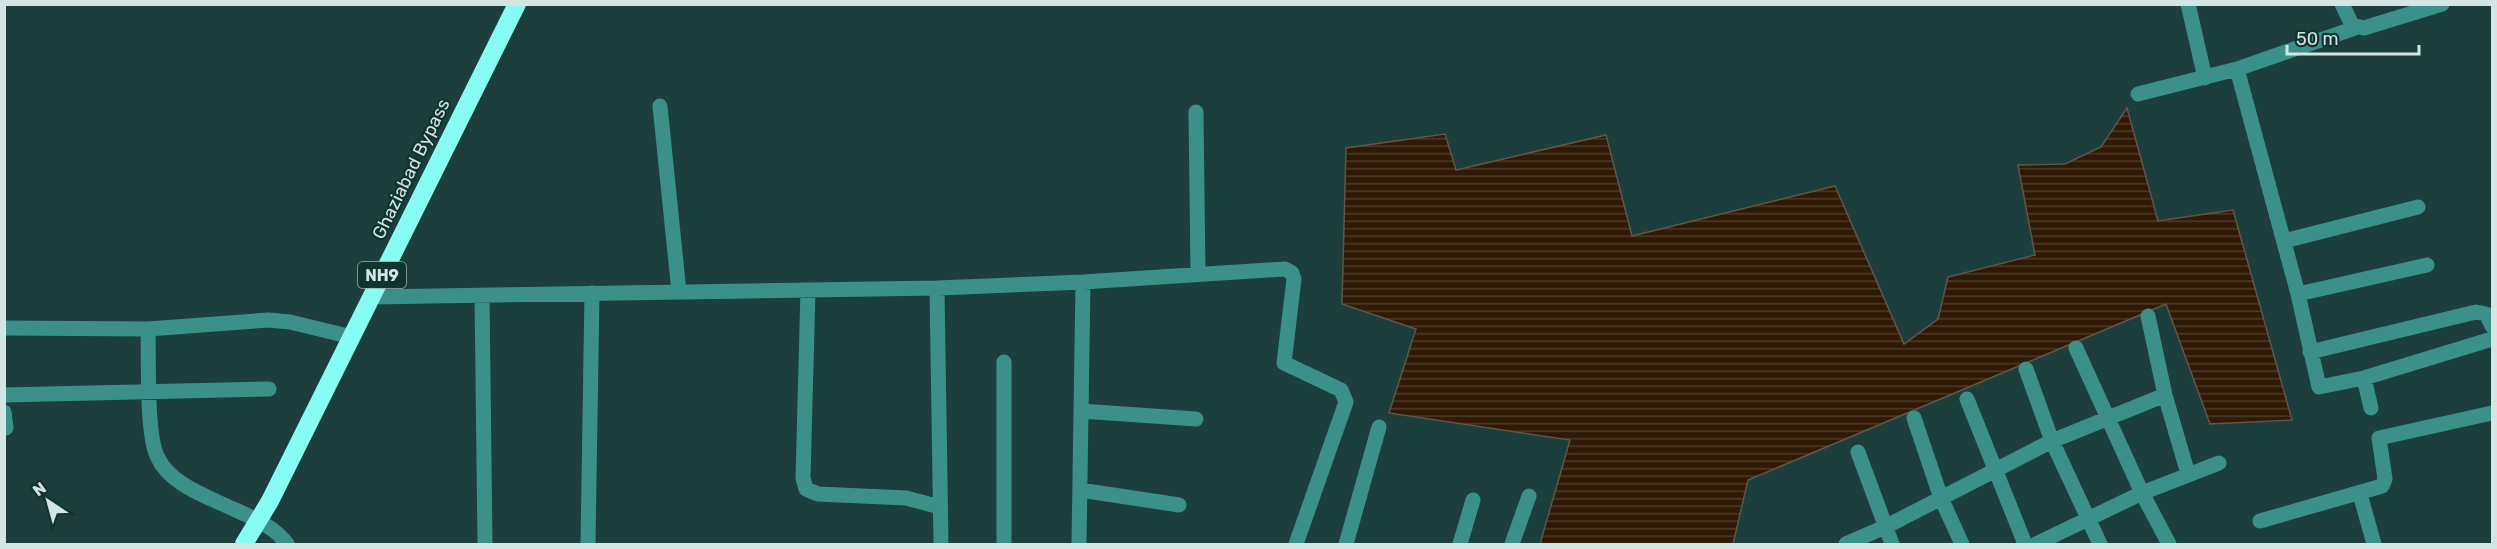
<svg xmlns="http://www.w3.org/2000/svg" width="2497" height="549" font-family="Rubik,sans-serif">
<style>
.water{fill:url(#water-rules);stroke:#615648;stroke-width:1.5}
.lines{fill:none;stroke-linecap:round;stroke-linejoin:round}
.minor{stroke:#3c908a;stroke-width:15}
.highway{stroke:#86fcf3;stroke-width:18}
.labels{text-anchor:middle;dominant-baseline:central;stroke-width:4.5;stroke-linejoin:round;paint-order:stroke}
.shield{fill:#113431;stroke:#99b1ae;stroke-width:1.5}
.shield-label{font-size:16px;font-weight:bold;fill:#d3e6e4}
.street-label{font-size:18px;fill:#d3e6e4;stroke:#113431}
</style>
<defs>
<pattern id="water-rules" width="6" height="5" patternUnits="userSpaceOnUse" patternTransform="scale(1.5)"><rect width="6" height="5" fill="#301905"/><path d="M0 2.5h6" fill="none" stroke="#4d3a29"/></pattern>
</defs>
<rect width="100%" height="100%" fill="#1c3e3c"/>
<path class="water" d="M2127 108 2158 221 2233 210 2292 420 2210 424 2166 304 1748 480 1733 544H1540L1570 440 1389 413 1416 329 1342 304 1346 148 1445 134 1456 170 1606 135 1632 236 1835 186 1904 344 1938 319 1948 277 2035 255 2018 165 2065 164 2101 147Z"/>
<g class="lines">
<path class="minor" d="M2188 4 2205 78
M2342 4 2352 25 2364 28 2442 4
M2237 69 2298 294 2319 387 2364 378 2492 339
M2138 94 2237 69 2358 27
M660 106 679 292
M1196 112 1198 274
M2284 241 2418 207
M937 288 941 544
M808 290 803 478 806 489 818 494 906 498 940 507
M2298 294 2427 265
M482 295 485 544
M372 297 937 288 1083 282 1285 269 1292 273 1294 279 1284 363 1341 390 1346 402 1296 544
M2148 316 2165 395 2188 474
M4 328 148 329 268 320 290 322 352 337
M148 329C149 359 146 432 157 456 169 484 206 496 231 508 251 517 274 526 287 544
M2076 348 2142 493 2169 544
M2310 352 2476 312 2486 314 2492 326
M2026 369 2052 441 2100 544
M2364 378 2371 408
M4 395 269 389
M1967 399 2025 544
M1081 411 1196 419
M4 412 6 428
M1914 418 1941 498 1962 544
M1858 452 1892 544
M1080 490 1179 505
M2360 494 2374 544
M2260 521 2382 486 2385 479 2379 438 2492 413
M588 544 592 293
M1004 544V362
M1079 544 1083 282
M1346 544 1379 427
M1460 544 1473 500
M1512 544 1529 496
M1846 544 1885 527 2052 441 2165 395
M2036 544 2142 493 2219 463"/>
<path class="highway" d="M244 544 270 501 517 4"/>
</g>
<g class="labels">
<rect class="shield" x="358" y="262" width="48" height="26" rx="4.5"/>
<g class="shield-label">
<text x="382" y="275">NH9</text>
</g>
<g class="street-label">
<text transform="translate(411 169) rotate(-64)">Ghaziabad Bypass</text>
</g>
</g>
<rect width="2497" height="549" fill="none" stroke="#d3e6e4" stroke-width="12"/>
<g transform="translate(48 501) rotate(324)" stroke="#113431" stroke-width="4.5" paint-order="stroke">
<path d="M0-4.5L10 22L0 15L-10 22Z" fill="#d3e6e4"/>
<text y="-9" font-size="16" font-weight="bold" text-anchor="middle" fill="#d3e6e4">N</text>
</g>
<path d="M2287 45v9h132v-9" fill="none" stroke="#d3e6e4" stroke-width="3"/>
<text x="2296" y="45" font-size="18" fill="#d3e6e4" stroke="#113431" stroke-width="4.5" paint-order="stroke">50 m</text>
</svg>
